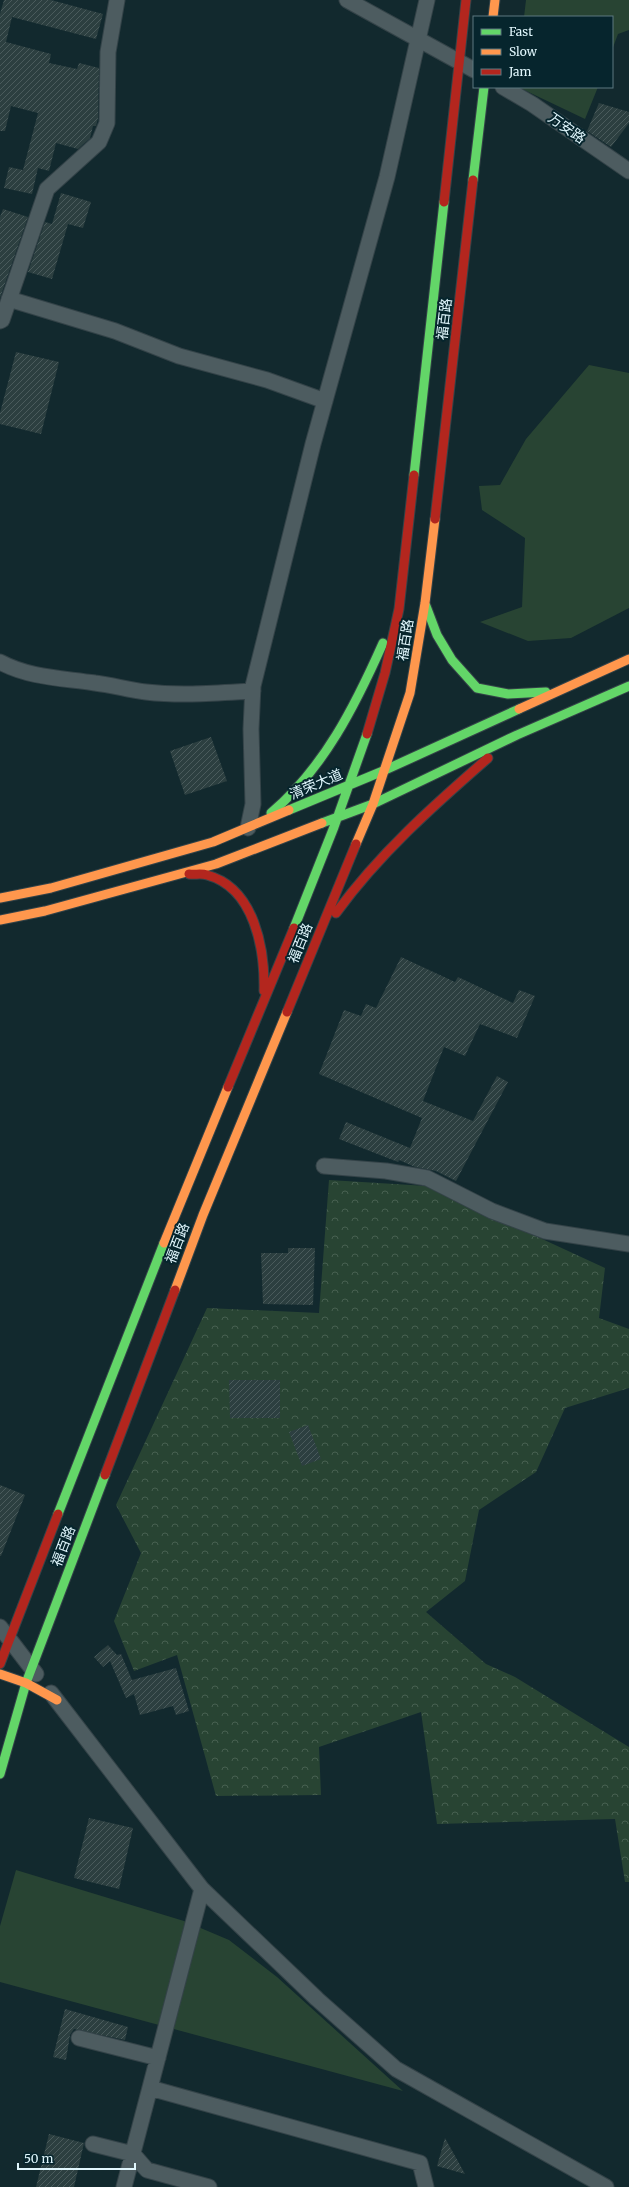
<svg xmlns="http://www.w3.org/2000/svg" width="629" height="2187" font-family="Merriweather,'Noto Sans SC',serif">
<style>
.grass{fill:#284433}
.forest{fill:url(#forest-crowns)}
.building{fill:url(#building-hatch)}
.lines{fill:none;stroke-linecap:round;stroke-linejoin:round}
.street-casing{stroke:#344348;stroke-width:17}
.fast-casing{stroke:#344348;stroke-width:11}
.slow-casing{stroke:#344348;stroke-width:11}
.jam-casing{stroke:#344348;stroke-width:11}
.street{stroke:#4d5c60;stroke-width:15}
.fast{stroke:#63d668;stroke-width:9}
.slow{stroke:#ff974d;stroke-width:9}
.jam{stroke:#b3261e;stroke-width:9}
.labels{text-anchor:middle;dominant-baseline:central;stroke-width:4;stroke-linejoin:round;paint-order:stroke}
.street-label{font-size:14px;fill:#e0f6fc;stroke:#06252d}
</style>
<defs>
<pattern id="forest-crowns" width="20" height="18" patternUnits="userSpaceOnUse"><rect width="20" height="18" fill="#284433"/><path d="M2 6a3 3 0 1 1 6 0M12 15a3 3 0 1 1 6 0" fill="none" stroke="#476051"/></pattern>
<pattern id="building-hatch" width="6" height="6" patternUnits="userSpaceOnUse"><rect width="6" height="6" fill="#2c3f40"/><path d="M-1 1l2-2M0 6l6-6M5 7l2-2" fill="none" stroke="#4a5b5c"/></pattern>
</defs>
<rect width="100%" height="100%" fill="#12292e"/>
<path class="grass" d="M526 0H629V30L618 34 612 50V17H524Z
M518 87H598L585 119Z
M589 365 629 373V608L571 638 528 641 480 622 522 607 525 538 482 510 479 486 500 485 526 439Z
M16 1870 184 1921 229 1940 277 1977 403 2091 0 1982V1926Z"/>
<path class="forest" d="M329 1180 427 1186 605 1268 599 1318 629 1329V1388L565 1408 536 1472 479 1510 465 1581 426 1612 486 1664 515 1677 629 1747V1882H625L615 1819 437 1824 421 1712 319 1747 321 1795 216 1796 177 1655 134 1671 114 1621 141 1553 116 1505 207 1308 319 1313Z"/>
<path class="building" d="M4 0H51L103 14 96 39 12 17 6 42 51 54 49 63 77 69 79 63 99 68 98 118 96 126H93L90 138 78 149 56 143 49 171 38 168 32 194 4 188 9 167 23 170 38 113 11 106 5 131H0V14Z
M599 103 629 112V123L611 147 587 131Z
M61 193 91 202 83 228 68 224 52 279 28 272 45 222 52 224Z
M3 209 28 217 0 298V217Z
M16 352 59 362 41 434 0 424V413Z
M211 737 227 781 185 795 170 751Z
M401 957 455 982 458 977 513 1003 519 990 535 996 517 1038 480 1024 465 1056 444 1047 423 1101 473 1121 497 1076 508 1082 456 1181 436 1171 415 1167 399 1160 398 1162 339 1139 346 1122 410 1148 422 1118 319 1074 344 1010 361 1016 366 1004 376 1008Z
M288 1248H315L313 1305 263 1304 261 1253H288Z
M229 1380H280V1418H230Z
M308 1425 321 1459 302 1466 289 1432Z
M0 1485 25 1495 1 1556H0Z
M108 1645 117 1655 121 1654 132 1680 176 1668 189 1711 176 1715 173 1706 140 1715 134 1694 126 1698 110 1661 103 1667 94 1657Z
M89 1818 133 1828 119 1889 74 1878Z
M65 2009 128 2027 125 2040 74 2029 70 2035 66 2060 53 2057Z
M49 2134 84 2143 74 2187H36Z
M445 2138 465 2174 437 2166Z"/>
<g class="lines">
<g class="street-casing">
<path id="street" d="M347 0 474 70
M503 87 532 104 629 171
M9 299 115 331 179 356 267 380 325 401
M0 321 2 320 47 189 99 142 107 123 108 52 117 0
M0 662C30 678 62 678 95 683 112 685 129 690 146 692 181 696 217 693 253 691
M248 828 253 804 251 729 253 686 313 444 387 177 427 0
M324 1166 386 1171 427 1178 492 1211 545 1231 629 1244
M0 1627 36 1674
M51 1693 202 1889 317 1999 396 2069 606 2187
M79 2038 158 2058
M150 2088 420 2163 426 2187
M93 2144 133 2154 147 2170 209 2187
M124 2187 202 1889"/>
</g>
<g class="fast-casing">
<path id="fast" d="M473 180 484 87
M414 475 444 202
M426 606 437 635 452 660 477 688 508 694 546 692
M289 810 383 771 519 709
M271 813C324 768 355 706 383 643
M322 823 373 804 517 735 629 686
M294 928 334 827 367 734
M58 1514 164 1243
M0 1774 26 1683 105 1475"/>
</g>
<g class="slow-casing">
<path id="slow" d="M493 17 495 0
M519 709 629 659
M356 844 373 804 410 693 425 603 435 519
M0 898 51 888 213 842 289 810
M0 920 45 911 216 864 322 823
M164 1243 228 1087
M175 1290 203 1215 287 1012
M0 1674 26 1683 57 1700"/>
</g>
<g class="jam-casing">
<path id="jam" d="M444 202 466 0
M435 519 473 180
M367 734 385 673 399 609 414 475
M189 874C195 875 201 873 207 875 255 888 265 950 264 991
M336 913C379 854 433 806 488 758
M287 1012 356 844
M228 1087 294 928
M105 1475 175 1290
M0 1664 58 1514"/>
</g>
<use href="#street" class="street"/>
<use href="#fast" class="fast"/>
<use href="#slow" class="slow"/>
<use href="#jam" class="jam"/>
</g>
<g class="labels">
<g class="street-label">
<text transform="translate(567 128) rotate(35)">万安路</text>
<text transform="translate(444 319) rotate(-83)">福百路</text>
<text transform="translate(405 640) rotate(-81)">福百路</text>
<text transform="translate(316 784) rotate(-23)">清荣大道</text>
<text transform="translate(300 943) rotate(-68)">福百路</text>
<text transform="translate(177 1243) rotate(-69)">福百路</text>
<text transform="translate(63 1546) rotate(-69)">福百路</text>
</g>
</g>
<rect x="473" y="16" width="140" height="72" fill="#06252d" stroke="#5d7980"/>
<rect x="481" y="29" width="20" height="6" fill="#63d668" stroke="#5d7980"/>
<text x="509" y="36" font-size="12" fill="#e0f6fc">Fast</text>
<rect x="481" y="49" width="20" height="6" fill="#ff974d" stroke="#5d7980"/>
<text x="509" y="56" font-size="12" fill="#e0f6fc">Slow</text>
<rect x="481" y="69" width="20" height="6" fill="#b3261e" stroke="#5d7980"/>
<text x="509" y="76" font-size="12" fill="#e0f6fc">Jam</text>
<path d="M18 2163v6h117v-6" fill="none" stroke="#e0f6fc" stroke-width="2"/>
<text x="24" y="2163" font-size="12" fill="#e0f6fc" stroke="#06252d" stroke-width="3" paint-order="stroke">50 m</text>
</svg>
